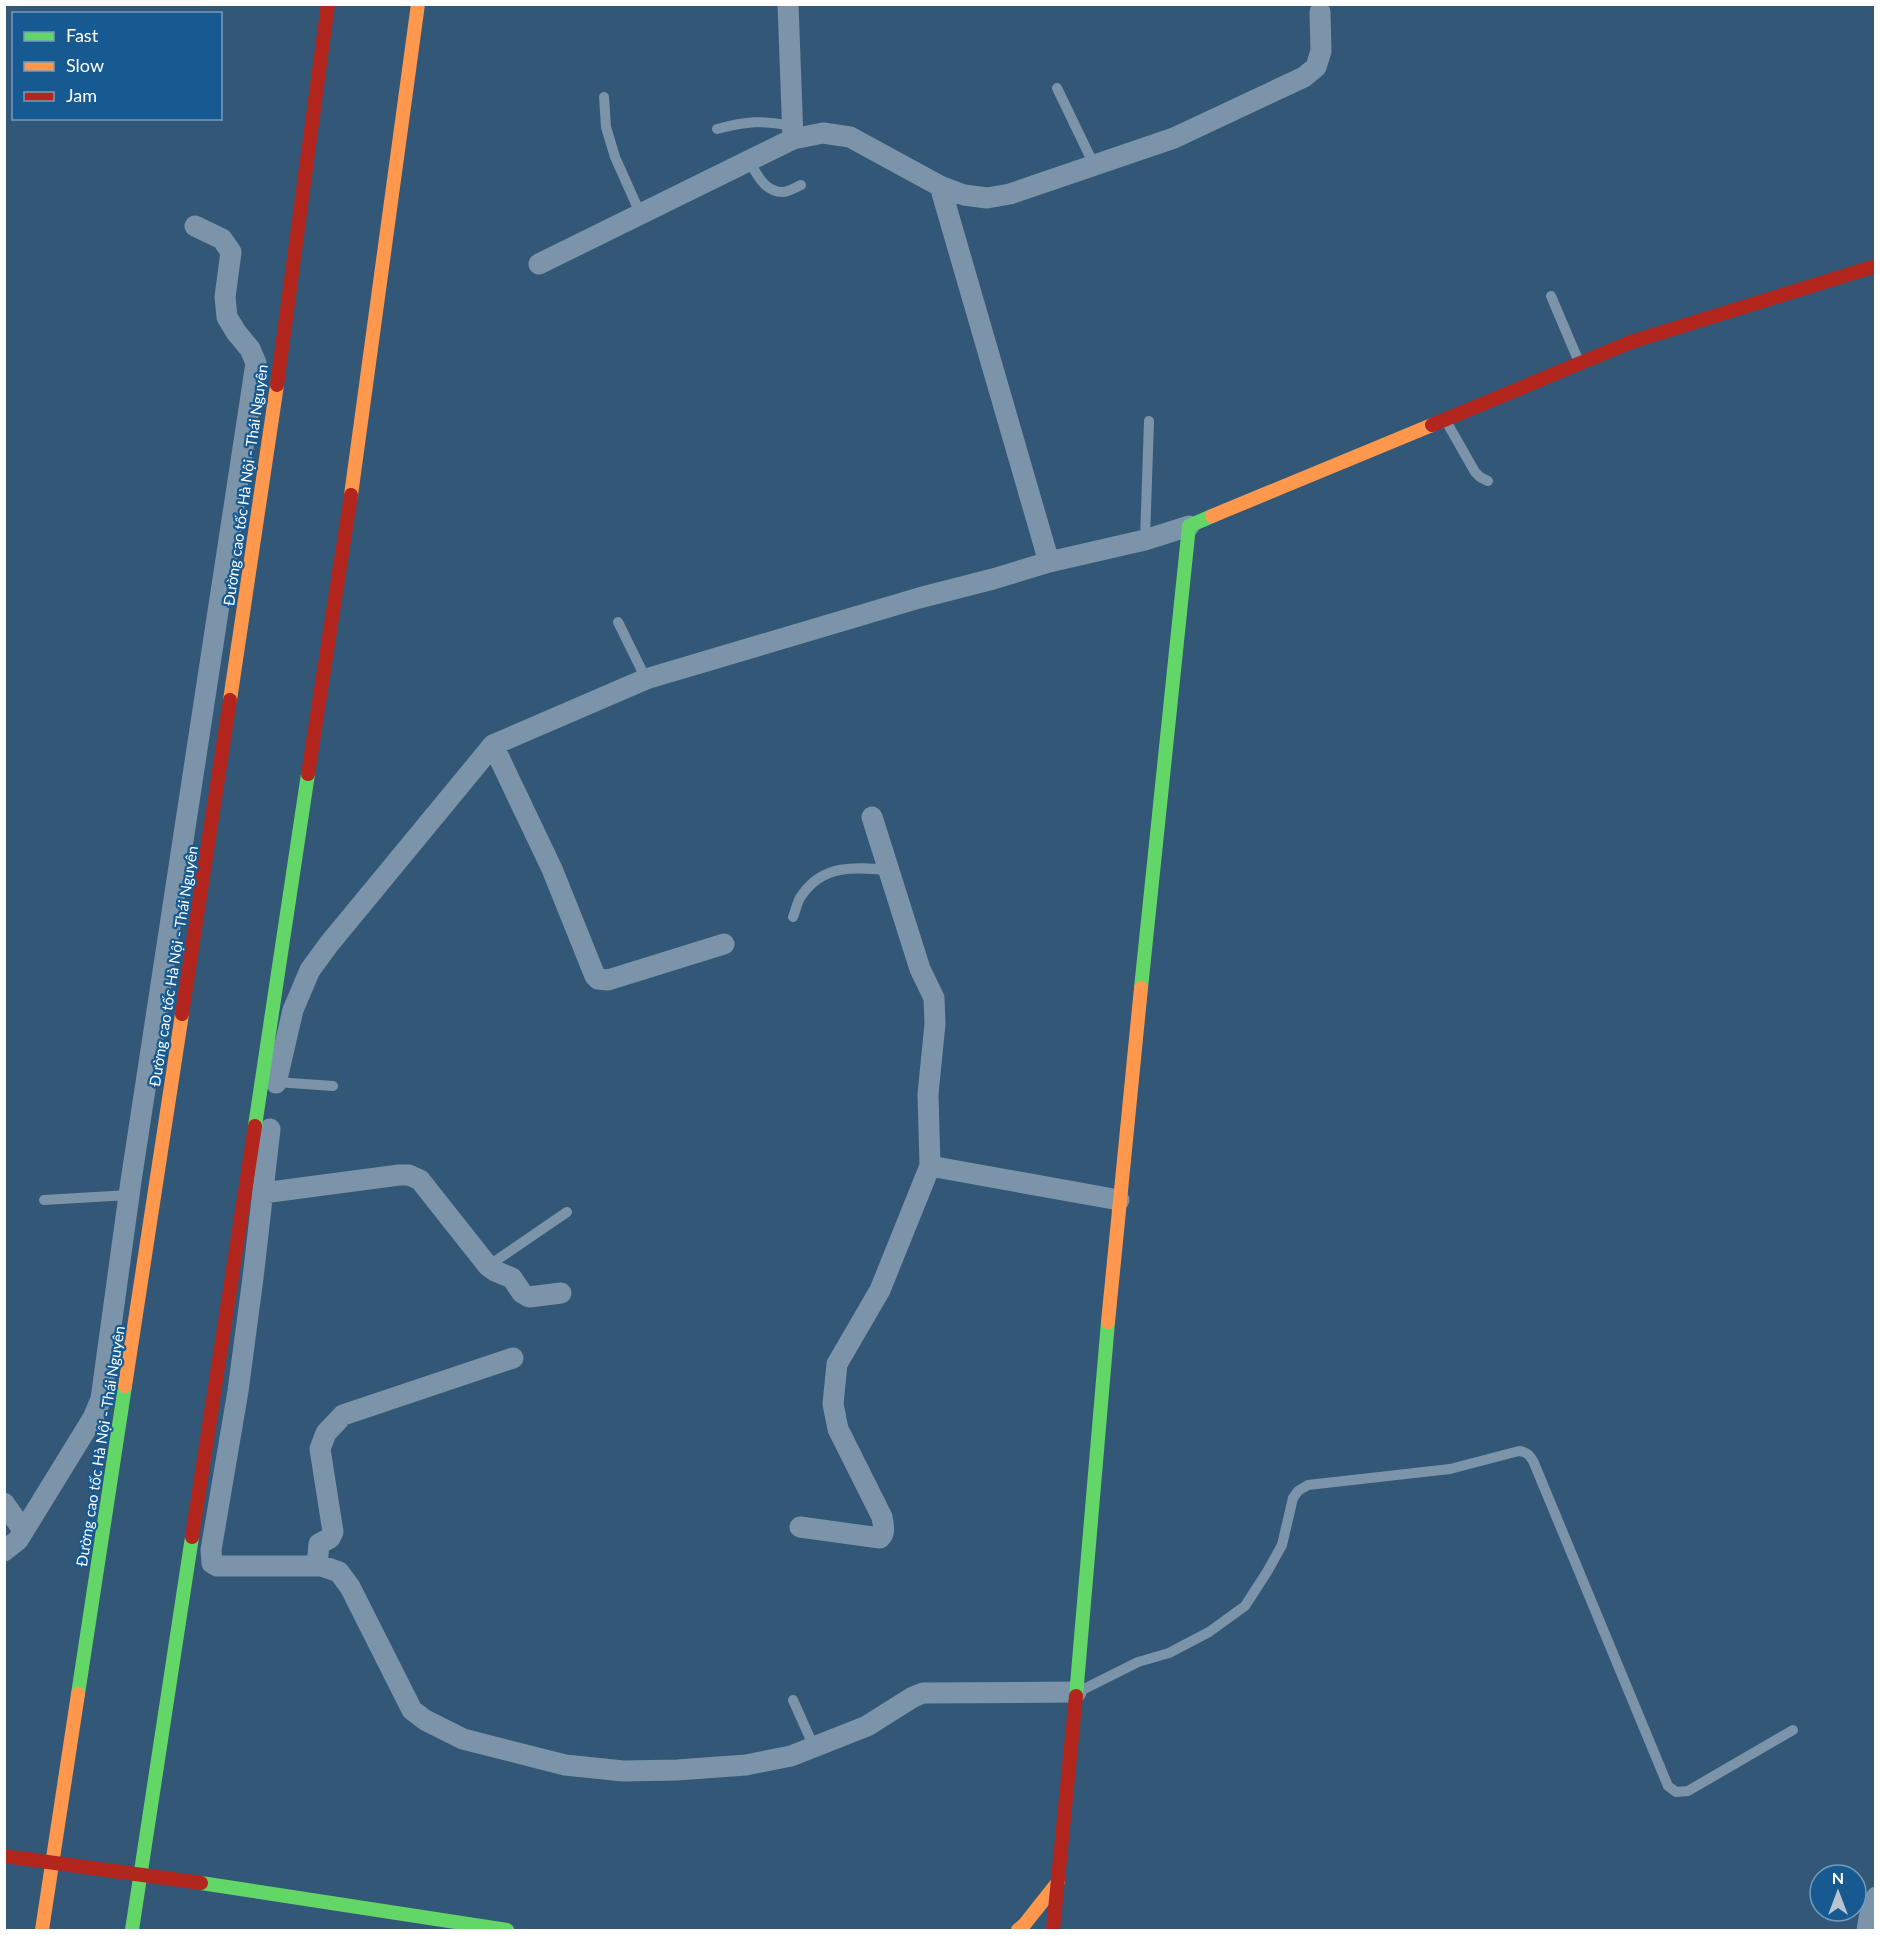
<svg xmlns="http://www.w3.org/2000/svg" width="1880" height="1935" font-family="Lato,sans-serif">
<style>
.lines{fill:none;stroke-linecap:round;stroke-linejoin:round}
.lane{stroke:#7b94a9;stroke-width:10}
.street{stroke:#7b94a9;stroke-width:21}
.fast{stroke:#63d668;stroke-width:14}
.slow{stroke:#ff974d;stroke-width:14}
.jam{stroke:#b3261e;stroke-width:14}
.jam-bridge{stroke:#b3261e;stroke-width:14}
.labels{text-anchor:middle;dominant-baseline:central;stroke-width:4.5;stroke-linejoin:round;paint-order:stroke}
.street-label{font-size:15px;fill:#fff;stroke:#175a92}
</style>
<rect width="100%" height="100%" fill="#335776"/>
<g class="lines">
<path class="lane" d="M1057 88 1094 165
M604 97 606 127 615 157 640 213
M717 129C747 121 762 120 792 126
M749 161C757 174 764 192 783 192 788 192 796 187 801 185
M1551 296 1579 362
M1446 421 1475 472 1480 477 1488 481
M1145 540 1149 421
M618 622 646 679
M793 917C796 910 797 901 802 895 823 864 856 867 888 870
M276 1082 333 1086
M44 1200 129 1195
M488 1266 567 1212
M1080 1691 1138 1662 1169 1653 1209 1632 1245 1606 1267 1572 1282 1545 1293 1498 1298 1491 1308 1485 1450 1469 1519 1451C1527 1452 1530 1455 1534 1463L1668 1786 1676 1792 1688 1791 1793 1730
M793 1700 814 1747"/>
<path class="street" d="M788 4 793 139
M940 186 1049 562
M539 264 793 139 823 133 850 137 940 186 964 195 987 198 1010 194 1174 138 1304 77 1316 67 1321 51 1320 12
M493 745 552 869 595 976 598 979 608 980 724 944
M276 1083 293 1010 310 970 329 944 493 745 646 679 919 598 993 579 1049 562 1145 540 1189 526
M270 1129 253 1278 238 1391 211 1550 212 1563 217 1566H322L339 1572 350 1587 412 1710 425 1720 463 1739 565 1765 623 1771 677 1770 746 1765 791 1756 867 1726 913 1697 923 1693 1076 1692
M930 1166 1119 1200
M263 1193 399 1175H409L420 1180 488 1266 495 1271 512 1278 522 1293 529 1297 561 1293
M4 1503 23 1530
M800 1527 880 1538C886 1532 883 1524 882 1517L838 1429 833 1404 837 1364 880 1290 930 1166 928 1094 935 1024 934 998 920 969 872 817
M4 1551 18 1540 93 1418 101 1399 131 1181 256 363 250 349 236 332 227 317 225 297 231 252 222 239 195 226
M317 1566 319 1544 330 1538 333 1532 320 1449 326 1433 343 1415 513 1358
M1867 1930 1871 1908 1876 1897"/>
<path class="fast" d="M1141 988 1189 526 1212 516
M255 1126 308 774
M78 1694 125 1386
M1076 1696 1108 1322
M201 1883 507 1930
M132 1930 192 1537"/>
<path class="slow" d="M351 495 418 4
M1212 516 1432 425
M230 700 277 385
M1108 1322 1141 988
M125 1386 182 1014
M42 1930 78 1694
M1018 1930 1024 1925 1058 1882"/>
<path class="jam" d="M277 385 328 4
M1432 425 1631 342 1876 266
M308 774 351 495
M182 1014 230 700
M192 1537 255 1126
M1053 1930 1076 1696"/>
<path class="jam-bridge" d="M4 1856 201 1883"/>
</g>
<g class="labels">
<g class="street-label">
<text transform="translate(245 485) rotate(-82)">Đường cao tốc Hà Nội - Thái Nguyên</text>
<text transform="translate(173 966) rotate(-81)">Đường cao tốc Hà Nội - Thái Nguyên</text>
<text transform="translate(100 1446) rotate(-81)">Đường cao tốc Hà Nội - Thái Nguyên</text>
</g>
</g>
<rect width="1880" height="1935" fill="none" stroke="#ffffff" stroke-width="12"/>
<rect x="12" y="12" width="210" height="108" fill="#175a92" stroke="#749cbe" stroke-width="1.5"/>
<rect x="24" y="32" width="30" height="9" fill="#63d668" stroke="#749cbe" stroke-width="1.5"/>
<text x="66" y="42" font-size="18" fill="#ffffff">Fast</text>
<rect x="24" y="62" width="30" height="9" fill="#ff974d" stroke="#749cbe" stroke-width="1.5"/>
<text x="66" y="72" font-size="18" fill="#ffffff">Slow</text>
<rect x="24" y="92" width="30" height="9" fill="#b3261e" stroke="#749cbe" stroke-width="1.5"/>
<text x="66" y="102" font-size="18" fill="#ffffff">Jam</text>
<g transform="translate(1838 1893)"><circle r="28" fill="#175a92" stroke="#749cbe" stroke-width="1.5"/>
<path d="M0-4.5L10 22L0 15L-10 22Z" fill="#b8c4cf"/>
<text y="-9" font-size="16" font-weight="bold" text-anchor="middle" fill="#ffffff">N</text>
</g>
</svg>
